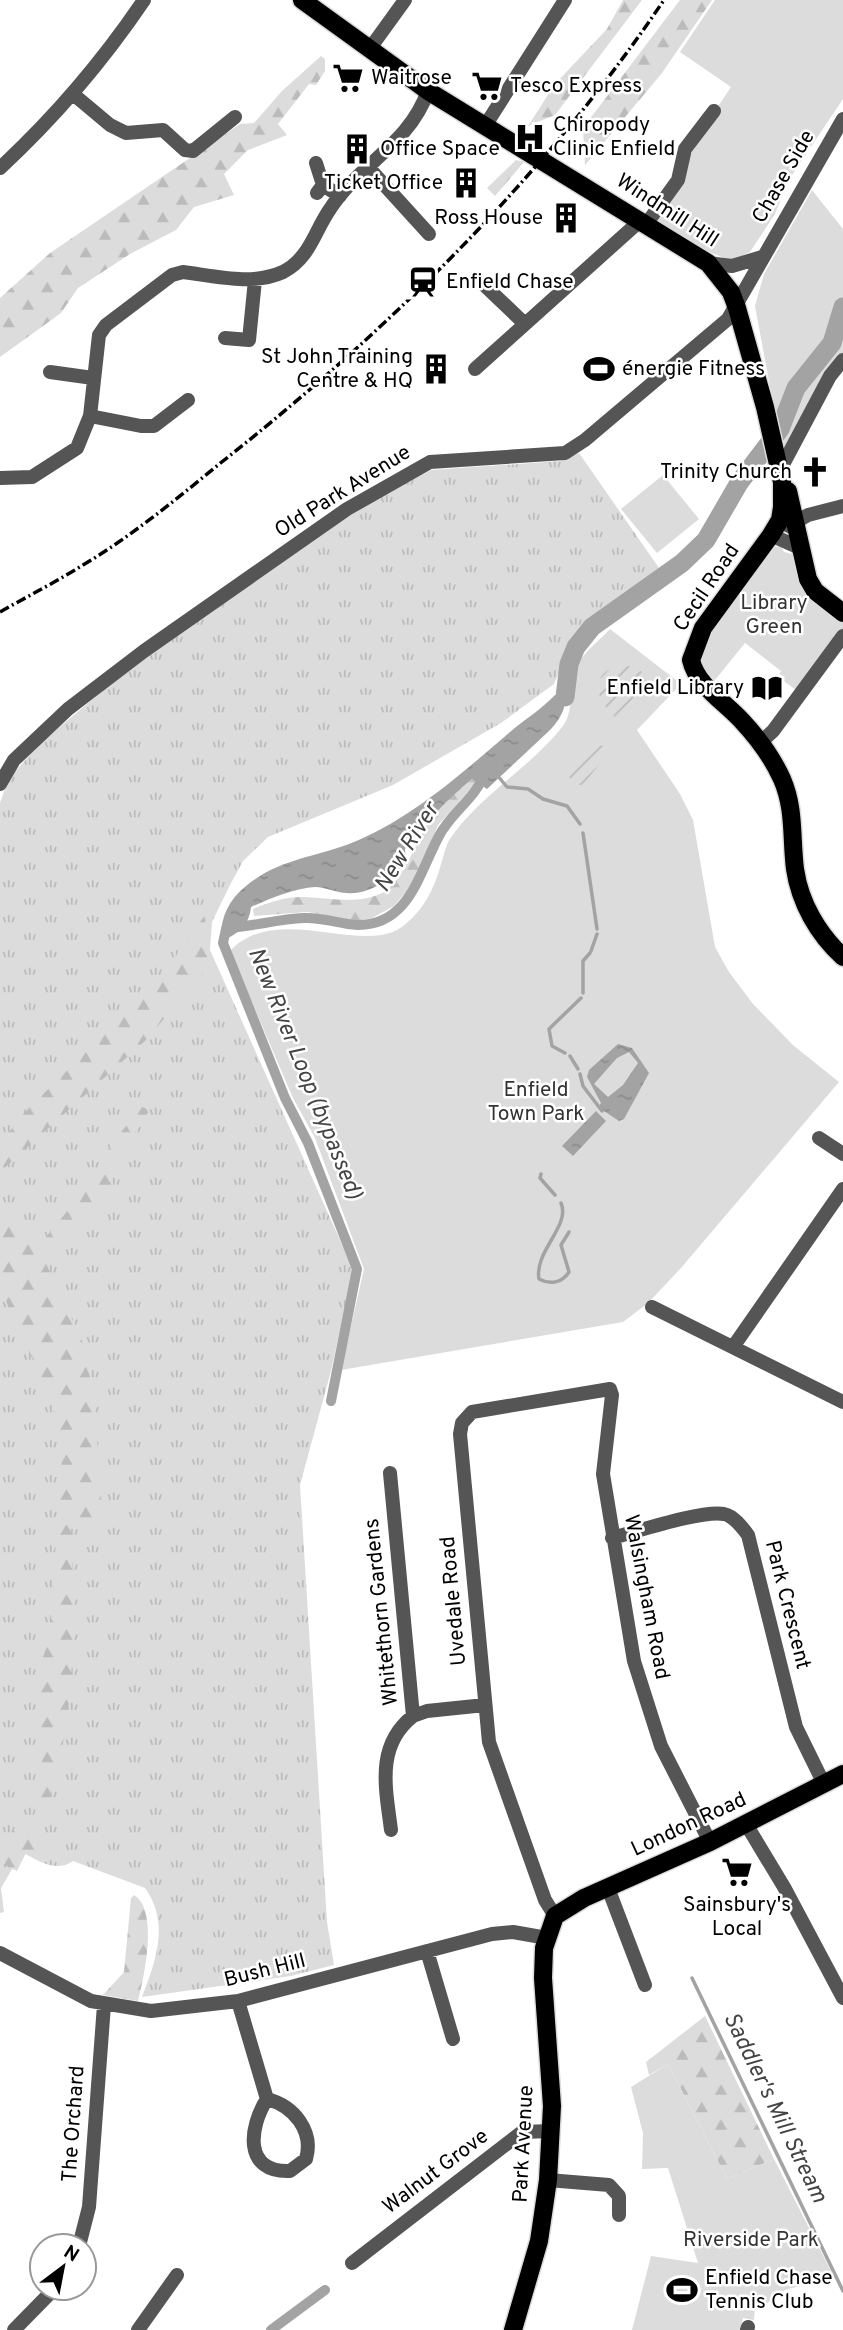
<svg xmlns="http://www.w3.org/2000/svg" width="843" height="2330" font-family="Overpass,sans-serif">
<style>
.grass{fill:url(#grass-tufts)}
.forest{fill:url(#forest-firs)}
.park{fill:#dcdcdc}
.garden{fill:url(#garden-furrows)}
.water{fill:url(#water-ripples);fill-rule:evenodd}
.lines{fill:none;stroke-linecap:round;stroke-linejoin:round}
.stream{stroke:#a3a3a3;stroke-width:3.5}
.canal{stroke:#a3a3a3;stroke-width:10}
.river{stroke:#a3a3a3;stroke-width:19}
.major-casing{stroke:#dbdbdb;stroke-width:21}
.minor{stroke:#555;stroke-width:14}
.major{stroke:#000;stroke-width:18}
.rail{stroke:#000;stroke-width:3.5;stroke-dasharray:10 3.5 2 3.5;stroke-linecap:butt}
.labels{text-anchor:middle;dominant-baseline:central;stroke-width:5;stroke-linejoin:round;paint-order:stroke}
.poi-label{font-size:21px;fill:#000;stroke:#fff;text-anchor:start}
.street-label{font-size:21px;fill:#000;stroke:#fff}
.park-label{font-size:21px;fill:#333;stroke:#fff}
.water-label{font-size:23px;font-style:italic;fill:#444;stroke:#fff}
</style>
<defs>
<pattern id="grass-tufts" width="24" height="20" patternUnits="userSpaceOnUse" patternTransform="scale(1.75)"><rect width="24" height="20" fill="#dcdcdc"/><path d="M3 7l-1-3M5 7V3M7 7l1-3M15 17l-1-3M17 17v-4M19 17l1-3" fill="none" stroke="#bbb"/></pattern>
<pattern id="forest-firs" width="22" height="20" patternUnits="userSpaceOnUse" patternTransform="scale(1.75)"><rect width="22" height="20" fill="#dcdcdc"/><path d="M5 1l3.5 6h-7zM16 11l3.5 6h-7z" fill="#bbb"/></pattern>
<pattern id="garden-furrows" width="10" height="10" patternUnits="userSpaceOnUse" patternTransform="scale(1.75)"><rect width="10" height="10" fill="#dcdcdc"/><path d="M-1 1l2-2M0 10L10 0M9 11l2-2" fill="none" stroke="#bbb"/></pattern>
<pattern id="water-ripples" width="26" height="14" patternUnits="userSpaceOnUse" patternTransform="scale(1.75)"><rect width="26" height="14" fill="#a3a3a3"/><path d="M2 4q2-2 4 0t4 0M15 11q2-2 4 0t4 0" fill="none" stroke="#8b8b8b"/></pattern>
</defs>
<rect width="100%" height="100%" fill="#fff"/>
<path class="grass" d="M579 453 659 568 649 579 586 624 572 641 554 684 501 723 393 785 268 837 243 861 230 885 212 922 210 950 353 1269 331 1371 300 1485 327 1922 334 1965 291 1976 142 1997C156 1960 170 1923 145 1888L73 1861C57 1873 38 1861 22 1852L1 1888 4 1912 0 1913V803L8 780 39 744 146 655 362 506 431 470 560 461Z"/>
<path class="forest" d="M623 0H642L555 115 528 126 555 84 607 29Z
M680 0H712L662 73 585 165 583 128Z
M321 56 325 59V71L316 85 309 84 278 124 287 135 248 150 224 174 234 195 194 207 176 230 130 254 78 288 61 313 0 357V298L50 253 240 124 254 123 282 91Z
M516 160 524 162 495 196 487 188Z
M472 779 478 781 438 825 415 881 394 906 372 918 357 921 307 912 254 916 253 909C269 902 287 896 305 897 330 898 360 905 384 892 405 879 418 836 432 815 441 801 459 790 472 779Z
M205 915 208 967 146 1040 0 1172V1144L24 1113 158 981Z
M142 1107 150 1110 140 1123 88 1225 54 1248 41 1253 83 1343 95 1413 103 1522 71 1529C75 1626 78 1744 35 1834L52 1845 56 1858 26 1853 17 1871 0 1863C0 1841 14 1826 33 1818L44 1783 35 1680 49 1640 63 1445 52 1402 0 1288V1200L41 1243 87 1187 112 1143Z
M134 1895C159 1910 144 1977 138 2001L103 1995 124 1972 131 1898Z
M705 2016 774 2159 727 2179 668 2064 649 2075 646 2062Z"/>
<path class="park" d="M715 0H843V99L788 181 775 214 750 252 731 261 703 249 654 220 688 152 717 116 719 105 731 87 680 52Z
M812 190 843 229V356L783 457 755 306 764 274Z
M663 475 699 519 657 553 621 509Z
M781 546 784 552 792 554C802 581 820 607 843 623V629L796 690 778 677 781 671 745 643 715 680C702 668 697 661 701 643L773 547Z
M610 629 681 684 637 730 680 794 693 820 715 947 729 972 753 1004 794 1046 839 1082 681 1268 648 1303 623 1322 341 1370 364 1269 315 1138 293 1098 230 951C276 901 365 957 403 926 424 910 434 889 441 864 444 856 445 846 450 839 477 798 531 767 563 726 576 708 567 682 578 664 585 651 600 640 610 629Z
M668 2064 727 2179 774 2159 834 2277 785 2290 758 2310 755 2308 754 2320 743 2318 740 2330H632L651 2256 698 2263 668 2168 642 2169 643 2133 631 2087Z"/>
<path class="garden" d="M621 665 635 667 649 677 617 719C596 701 586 674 621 665Z
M593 742 607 748 608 753 583 785H578L570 779 568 773Z"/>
<path class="water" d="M555 695 565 697C566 710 558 722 549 731L487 789 472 779C446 800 425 823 405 849L406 865C389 879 370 895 347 893 336 893 326 887 315 887 295 888 269 899 251 907 249 926 238 934 221 941 220 919 228 900 246 886 279 859 312 858 349 844 410 820 461 774 510 732 525 719 542 709 555 695Z
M618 1044 632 1048 649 1073 624 1119 619 1121 598 1107 601 1103 587 1077 589 1070ZM629 1052 638 1063 623 1085 608 1097 594 1084 617 1058Z
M596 1111 606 1121 573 1156 562 1146Z"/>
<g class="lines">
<path class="stream" d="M497 775 507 787 528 789 543 799 567 806 580 824
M583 833 597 929
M591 951 597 934
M583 993V961L590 953
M565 1053 552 1046 549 1029 581 998
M570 1056 578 1069
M580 1074 583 1086 602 1111
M541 1174 540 1178 555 1195
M561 1203C571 1226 534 1251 539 1279 550 1285 562 1283 569 1272L561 1245 569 1232
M692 1978 843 2291"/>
<path class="canal" d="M229 928C254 926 279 919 304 918 322 917 340 924 357 925 409 926 419 873 439 836 452 811 476 799 485 772
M226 929 223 943 285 1098 308 1143 357 1269 331 1401
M271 2330 325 2290"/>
<path class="river" d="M565 697 569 664 576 647 592 627 682 563 706 540 739 483 780 429 796 388 832 343 843 307"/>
<g class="major-casing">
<path id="major" d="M302 0 428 91 708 263 731 292 737 308 765 407 782 482V507L780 520 771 535 703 628 691 660C697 686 725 702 742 721 758 738 772 757 782 779 795 809 791 837 795 869 800 903 818 934 843 957
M788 491 808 579 815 591 843 613
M513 2330 539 2241 548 2180 552 2106 543 1978 544 1948 555 1916 584 1898 710 1842 843 1774"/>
</g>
<path class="minor" d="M371 47 405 0
M73 94 110 125 126 133 163 130 185 150 193 151 235 117
M485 126 565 0
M316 163 323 185
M368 167 429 234
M0 168C55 117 102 62 144 0
M317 193 323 185 340 196
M647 223 678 180 685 149 714 111
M708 263 732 266 762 257
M482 283 525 324
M225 338 249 340 255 280
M475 369 641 220
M50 372 93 378
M90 416 141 426H154L188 400
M779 472 830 376 843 360
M0 478 32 477 77 448 90 416 99 335 106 325 172 275 183 272C215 276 252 286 283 272 310 258 314 232 330 209 361 162 408 146 428 91
M789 526 808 515 843 506
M771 535 800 548
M761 742 773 731 843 636
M0 784 14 760 68 709 144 651 347 509 430 462 565 453 585 440 728 319 843 119
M819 1138 843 1154
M652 1307 843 1402
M733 1347 843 1189
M390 1473 413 1716 427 1711 485 1705
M612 1538C636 1532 701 1510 724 1514 734 1516 742 1527 748 1535L796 1727 824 1784
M746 1824 784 1887 843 1998
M391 1830C386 1789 375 1746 413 1716
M608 1888 645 1985
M555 1916 545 1900 489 1742 460 1434 462 1423 472 1412 610 1389 612 1395 603 1474 634 1661 661 1746 710 1842
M427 1951 453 2039
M0 1953 91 2001 151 2011 238 2001 492 1934 513 1932 547 1938
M238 2001 267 2099C294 2106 314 2131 306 2159L290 2171C243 2173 249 2127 267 2099
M548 2180 609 2185 619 2196V2215
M79 2246 89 2207 104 2005
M352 2263 522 2132 551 2131
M14 2330 55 2288
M138 2330 177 2275
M747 2330 748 2327"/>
<use href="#major" class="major"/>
<path class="rail" d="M0 612C28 596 56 582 83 565 132 536 179 497 223 461 389 330 545 176 664 0"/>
</g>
<defs>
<g id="supermarket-bare" transform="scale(2.415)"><path d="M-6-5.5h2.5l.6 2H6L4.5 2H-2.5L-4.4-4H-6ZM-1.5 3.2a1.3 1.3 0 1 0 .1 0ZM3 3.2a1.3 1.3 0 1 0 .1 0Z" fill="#000" stroke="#fff" stroke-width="2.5" paint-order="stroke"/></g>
<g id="hospital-bare" transform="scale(2.415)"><path d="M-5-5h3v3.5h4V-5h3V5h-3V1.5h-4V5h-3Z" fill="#000" stroke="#fff" stroke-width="2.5" paint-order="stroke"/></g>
<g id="building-bare" transform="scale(2.415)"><path d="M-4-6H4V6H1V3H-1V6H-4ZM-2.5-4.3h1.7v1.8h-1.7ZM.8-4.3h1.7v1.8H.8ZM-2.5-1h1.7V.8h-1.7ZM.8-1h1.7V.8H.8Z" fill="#000" stroke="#fff" stroke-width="2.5" paint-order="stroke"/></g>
<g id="station-bare" transform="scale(2.415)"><path d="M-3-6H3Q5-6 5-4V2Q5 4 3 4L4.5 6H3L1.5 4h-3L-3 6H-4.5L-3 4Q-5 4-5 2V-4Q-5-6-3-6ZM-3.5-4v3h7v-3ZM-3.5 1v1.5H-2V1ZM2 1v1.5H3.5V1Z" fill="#000" stroke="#fff" stroke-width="2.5" paint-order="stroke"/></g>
<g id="stadium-bare" transform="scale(2.415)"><path d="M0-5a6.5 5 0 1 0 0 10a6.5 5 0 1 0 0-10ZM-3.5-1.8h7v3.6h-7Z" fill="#000" stroke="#fff" stroke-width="2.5" paint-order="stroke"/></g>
<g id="church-bare" transform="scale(2.415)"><path d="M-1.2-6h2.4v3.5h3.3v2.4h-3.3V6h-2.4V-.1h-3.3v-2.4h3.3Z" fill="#000" stroke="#fff" stroke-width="2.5" paint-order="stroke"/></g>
<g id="library-bare" transform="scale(2.415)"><path d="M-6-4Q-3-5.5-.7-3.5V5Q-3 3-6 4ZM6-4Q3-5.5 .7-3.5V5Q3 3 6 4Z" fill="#000" stroke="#fff" stroke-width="2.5" paint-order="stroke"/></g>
</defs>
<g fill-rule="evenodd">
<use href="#supermarket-bare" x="348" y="78"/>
<use href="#supermarket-bare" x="487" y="86"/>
<use href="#hospital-bare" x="530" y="137"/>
<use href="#building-bare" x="357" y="149"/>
<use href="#building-bare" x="466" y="183"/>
<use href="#building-bare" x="566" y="218"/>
<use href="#station-bare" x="423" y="282"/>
<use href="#building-bare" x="436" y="369"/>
<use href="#stadium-bare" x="599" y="369"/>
<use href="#church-bare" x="815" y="472"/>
<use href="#library-bare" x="767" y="688"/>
<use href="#supermarket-bare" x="737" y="1872"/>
<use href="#stadium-bare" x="682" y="2290"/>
</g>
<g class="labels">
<g class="poi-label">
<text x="371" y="78">Waitrose</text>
<text x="510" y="86">Tesco Express</text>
<text x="553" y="125">Chiropody<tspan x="553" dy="24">Clinic Enfield</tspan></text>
<text x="380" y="149">Office Space</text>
<text x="443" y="183" text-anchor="end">Ticket Office</text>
<text x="543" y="218" text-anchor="end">Ross House</text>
<text x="446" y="282">Enfield Chase</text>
<text x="413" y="357" text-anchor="end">St John Training<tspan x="413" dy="24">Centre &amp; HQ</tspan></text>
<text x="622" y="369">énergie Fitness</text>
<text x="792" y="472" text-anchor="end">Trinity Church</text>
<text x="744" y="688" text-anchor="end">Enfield Library</text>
<text x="737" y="1905" text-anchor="middle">Sainsbury's<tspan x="737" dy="24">Local</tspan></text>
<text x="705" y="2278">Enfield Chase<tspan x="705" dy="24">Tennis Club</tspan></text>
</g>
<g class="street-label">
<text transform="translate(784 177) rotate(-60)">Chase Side</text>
<text transform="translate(667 211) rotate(33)">Windmill Hill</text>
<text transform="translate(343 492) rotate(-32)">Old Park Avenue</text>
<text transform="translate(707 588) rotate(-56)">Cecil Road</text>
<text transform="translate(646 1597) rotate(79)">Walsingham Road</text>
<text transform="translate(454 1601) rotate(-95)">Uvedale Road</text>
<text transform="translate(787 1605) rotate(76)">Park Crescent</text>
<text transform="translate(382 1612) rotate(-96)">Whitethorn Gardens</text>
<text transform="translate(689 1825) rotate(-25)">London Road</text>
<text transform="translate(265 1971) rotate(-14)">Bush Hill</text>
<text transform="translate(74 2124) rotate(-86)">The Orchard</text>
<text transform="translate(524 2144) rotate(-87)">Park Avenue</text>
<text transform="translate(436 2172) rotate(-37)">Walnut Grove</text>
</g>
<g class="park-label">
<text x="774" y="603">Library<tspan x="774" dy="24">Green</tspan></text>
<text x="536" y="1090">Enfield<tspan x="536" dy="24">Town Park</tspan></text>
<text x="751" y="2240">Riverside Park</text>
</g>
<g class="water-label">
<text transform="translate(408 848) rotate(-58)">New River</text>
<text transform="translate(304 1074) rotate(68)">New River Loop (bypassed)</text>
<text transform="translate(774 2108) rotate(64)">Saddler's Mill Stream</text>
</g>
</g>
<g transform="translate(63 2267) rotate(32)"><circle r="33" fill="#ffffff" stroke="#999999" stroke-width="2"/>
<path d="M0-5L12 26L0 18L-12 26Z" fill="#000000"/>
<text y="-10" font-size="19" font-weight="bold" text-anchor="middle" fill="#000000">N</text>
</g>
</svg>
